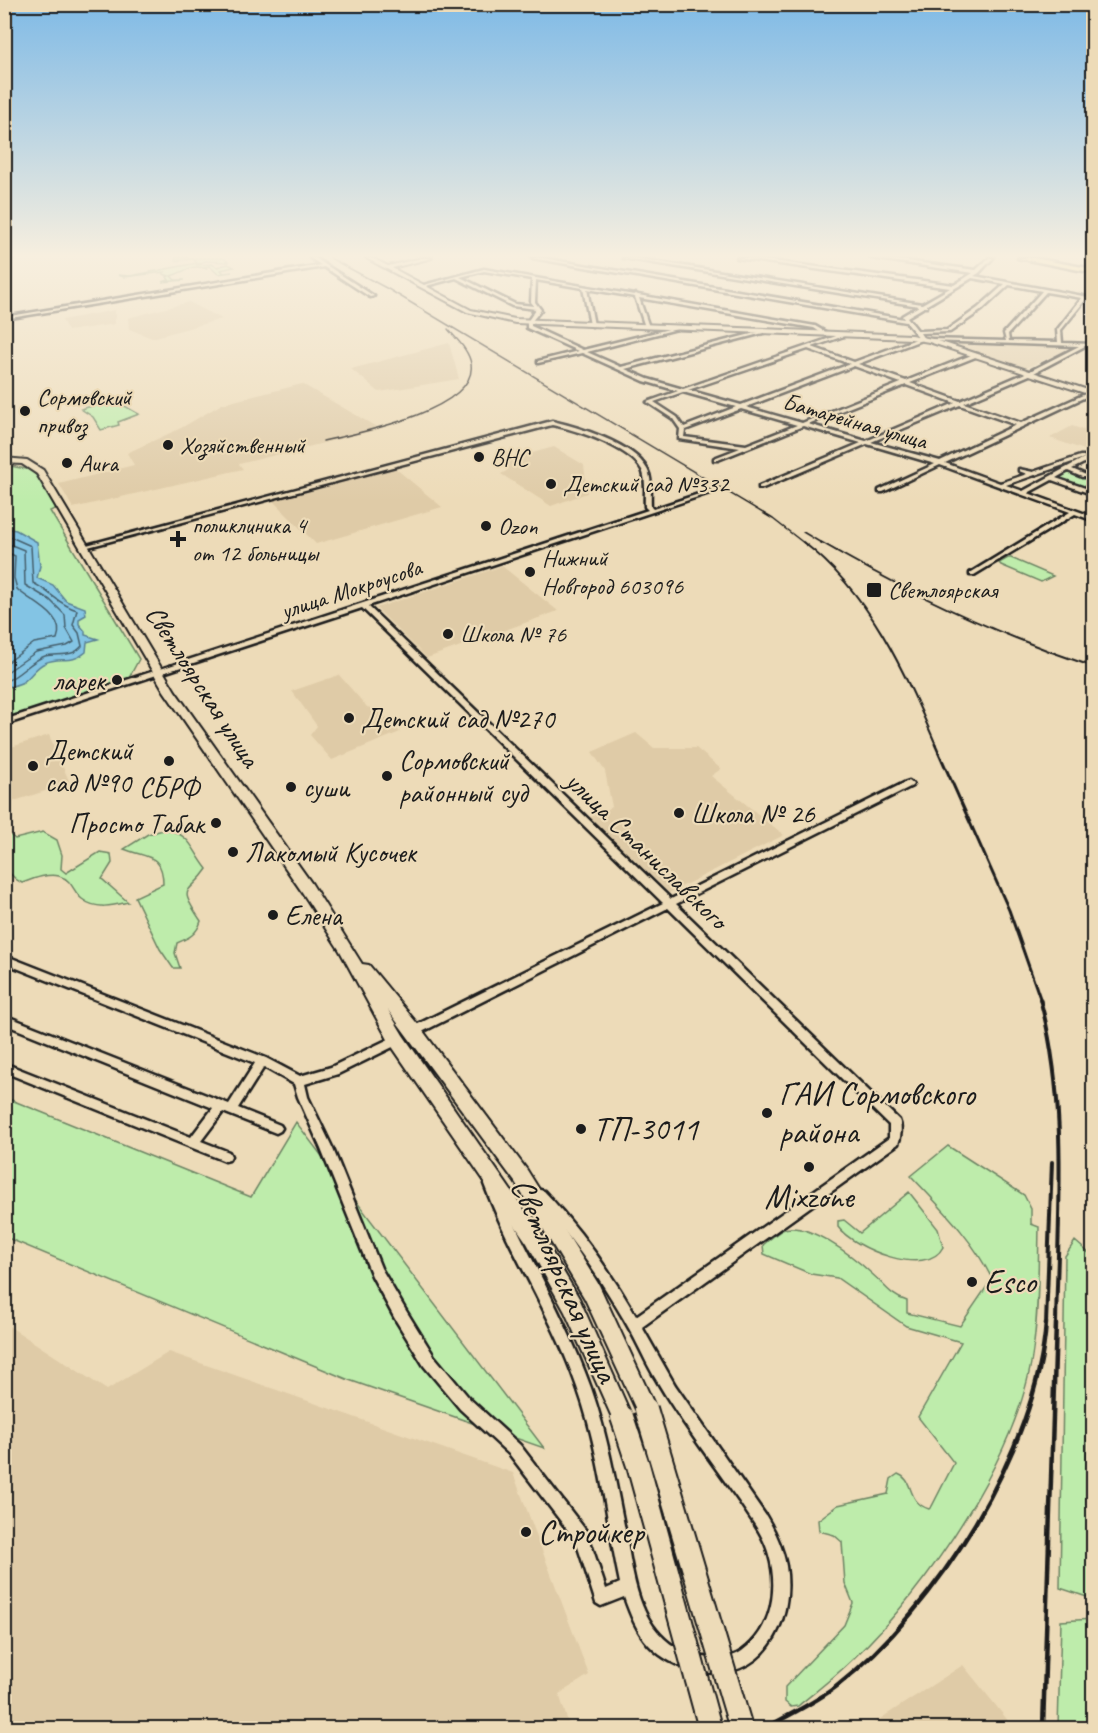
<svg xmlns="http://www.w3.org/2000/svg" width="1098" height="1733" font-family="Caveat,sans-serif">
<style>
.built{fill:#dfcba7}
.green{fill:#beecab;stroke:#6d8464;stroke-width:1.5}
.water{fill:#83c4e4;stroke:#5a8194;stroke-width:1.5}
.lines{fill:none;stroke-linecap:round;stroke-linejoin:round}
.shore{stroke:#455f6c;stroke-width:1.5}
.minor-casing{stroke:#1c1c1c;stroke-width:5}
.tertiary-casing{stroke:#1c1c1c;stroke-width:4}
.secondary-casing{stroke:#1c1c1c;stroke-width:4}
.primary-casing{stroke:#1c1c1c;stroke-width:5}
.minor{fill:#eddbb8;fill-rule:evenodd}
.tertiary{fill:#eddbb8;fill-rule:evenodd}
.secondary{fill:#eddbb8;fill-rule:evenodd}
.primary{fill:#fae180;fill-rule:evenodd}
.rail-far4{stroke:#1c1c1c;stroke-width:1.5}
.rail-far3{stroke:#1c1c1c;stroke-width:2}
.rail-far2{stroke:#1c1c1c;stroke-width:3}
.rail-far1{stroke:#1c1c1c;stroke-width:4}
.rail{stroke:#1c1c1c;stroke-width:4.5}
.secondary-bridge-casing{stroke:#1c1c1c;stroke-width:26;stroke-linecap:butt}
.secondary-bridge{stroke:#eddbb8;stroke-width:22}
.poi-dot{fill:#1c1c1c;stroke:#eddbb8;stroke-width:2}
.labels{text-anchor:middle;dominant-baseline:central;stroke-width:4.5;stroke-linejoin:round;paint-order:stroke}
.far-poi-label{font-size:24px;fill:#1c1c1c;stroke:#eddbb8;text-anchor:start}
.far-street-label{font-size:24px;fill:#1c1c1c;stroke:#eddbb8}
.poi-label{font-size:28px;fill:#1c1c1c;stroke:#eddbb8;text-anchor:start}
.street-label{font-size:28px;fill:#1c1c1c;stroke:#eddbb8}
.near-poi-label{font-size:33px;fill:#1c1c1c;stroke:#eddbb8;text-anchor:start}
.near-street-label{font-size:33px;fill:#1c1c1c;stroke:#eddbb8}
</style>
<rect width="100%" height="100%" fill="#eddbb8"/>
<filter id="ink" filterUnits="userSpaceOnUse"><feTurbulence type="fractalNoise" baseFrequency=".0167" numOctaves="2"/><feDisplacementMap in="SourceGraphic" scale="12" xChannelSelector="R" yChannelSelector="G"/><feConvolveMatrix kernelMatrix="1 2 1 2 8 2 1 2 1" color-interpolation-filters="sRGB"/></filter>
<g filter="url(#ink)">
<path class="built" d="M189 302 222 319 152 338 129 329 128 318Z
M115 310V324L68 331 62 320Z
M952 341 1077 345 1026 368 958 346Z
M449 343 459 379 379 392 351 369Z
M302 384 380 429 239 464 243 469 73 508 59 484 134 465 127 453 181 428 222 404Z
M1072 426 1093 433V453L1050 438Z
M554 447 584 465 587 493 551 506 501 474 508 470 500 462Z
M395 468 442 507 316 544 273 501Z
M502 566 558 611 427 658 376 608Z
M339 675 367 707 379 710 400 732 332 760 310 735 317 726 292 691Z
M636 733 654 748H696L721 769 711 776 784 835 667 894 589 818 612 807 605 771 592 752Z
M49 735 70 783 5 804V749Z
M4 1323 107 1390 169 1352 513 1473 589 1675 559 1694 570 1728H5Z
M963 1665 1014 1728H866Z"/>
<path class="green" d="M176 258H224L228 262 205 261 196 265 212 264 217 267 228 264 234 267 221 270 224 273 232 272 218 274 209 266 205 267 207 269C191 263 186 272 171 276L175 280H185L162 282 169 280 167 277 169 276 163 274 165 272 124 277 118 275 130 276 197 263 193 259 175 261Z
M114 400 139 414 118 422 119 425 101 430 93 417 81 409Z
M4 465 32 470 59 507 50 511 139 659 129 678 5 719Z
M1068 471 1084 476 1093 474V489L1087 490 1060 478Z
M1008 558H1011L1053 576 1041 582 1001 565 999 563Z
M167 829C193 837 191 849 207 869 189 896 176 884 201 921 197 934 189 938 177 943L175 953 180 968H173L160 949 135 897 163 884C163 853 146 858 124 849L148 834Z
M5 831 15 839 43 832 57 840 62 855 61 869 66 873 100 852 111 854 112 863 102 879 128 902C112 906 96 910 82 899 73 892 73 880 59 876 48 873 33 879 22 883 0 872 4 852 5 831Z
M4 1097 251 1197 296 1122 544 1448 349 1380 5 1237Z
M948 1146 1024 1195 1031 1209V1224L1039 1227C1038 1267 1039 1310 1033 1350 1020 1453 928 1588 853 1659 836 1676 816 1691 798 1706L791 1707 785 1702V1687L844 1625 853 1603 845 1583 842 1542 834 1535 819 1531 818 1520 838 1505 888 1494 891 1479 898 1474C915 1480 906 1502 929 1509L932 1506 954 1463 918 1417 961 1342 906 1326 837 1278 811 1274 764 1254 763 1245C769 1240 775 1234 782 1230 805 1219 854 1257 871 1273 884 1284 890 1296 907 1301V1313L960 1326 992 1279C973 1239 941 1208 911 1176Z
M909 1192 938 1229 943 1247C927 1279 853 1248 838 1227V1221L844 1220 860 1233Z
M1075 1241 1090 1254 1086 1504 1094 1510V1590L1090 1598 1060 1588 1065 1256Z
M1093 1619V1728H1058L1061 1621Z"/>
<path class="water" d="M5 528 16 530 37 542 40 566 37 578 53 585 66 601 85 608 86 615 79 619V624L85 631V635L98 639 87 642 86 652C71 665 59 656 45 663 35 667 31 677 23 682 18 685 11 686 5 688Z"/>
<g class="lines">
<path class="shore" d="M4 534 31 546 33 583C50 591 59 605 77 610L73 625 79 633 82 646C72 658 59 653 45 656 30 661 20 676 4 682
M4 542 24 550 25 585 50 600 65 615 66 628 74 642 67 646 36 652 4 674
M4 551 15 556 14 578 17 589C30 602 67 615 57 639L34 643 4 665"/>
<g class="minor-casing">
<path id="minor" d="M310 258H315L374 296 370 297 324 267 4 319V317L321 265Z
M532 258H542L904 319 902 316 919 306 623 258H634L922 304 950 288 737 258H749L954 285 973 273 871 258H883L976 270 989 258H993L979 273 974 276 1094 298V300L1086 299 1061 330 1062 343 1094 344V346H1085L1032 374 964 403 1021 423 1094 390V393L945 463 1000 483 1027 474 1019 471V469L1033 472 1080 456H1084V458L1094 453V458L1072 469 1086 475V477H1082L1068 471 1056 478 1094 491V495L1052 480 1028 493 1094 517V521L1075 514 974 575H970V573L1070 512 940 465 883 492H879V490L935 464 867 444 763 488H759V486L861 443 803 426 718 460H714V458L740 448 679 439 680 429 673 419 647 402 678 391 644 381 582 353 538 363V361L578 351 527 328V322L536 309 512 306 456 278 422 287 420 286 484 269 634 295 636 294 638 295 815 326 827 333 823 334 814 328 639 298 649 327 647 328 645 327 635 297 587 289 594 325 592 326 590 325 583 288 536 280 535 302 541 310 531 322V326L583 350 677 327V329L587 352 621 367 767 330V332L625 369 648 379 683 389 845 333 847 335 812 347 854 362 919 338 906 322ZM484 271 532 279 531 302 534 306 515 304 460 277ZM972 278 1005 284 978 308 947 330 918 331 907 317 924 307H927V305ZM1009 285 1042 291 1004 333 1006 341 930 339 928 340 930 341 1079 346 1028 372 960 401 910 383 978 356V354H974L906 381 858 364 924 339 920 333 950 332 982 310ZM1046 292 1082 298 1057 330 1058 342 1009 341 1008 334ZM808 349 850 364 741 405 688 390ZM854 366 901 383 802 423 746 407ZM906 385 955 403 866 441 808 424ZM683 392 736 407 684 427 677 417 654 402ZM960 405 1016 425 940 461 871 442ZM741 409 797 425 746 445 684 437 685 430ZM1084 458 1023 491 1006 485Z
M552 421C579 427 634 444 647 469 653 480 650 495 651 507L653 509 708 491 713 492 368 606 671 899 906 782 909 781 913 784 912 786 676 904 899 1120C902 1126 901 1137 898 1144L642 1327 675 1385 766 1516C775 1531 783 1548 786 1566 795 1624 762 1684 697 1671 679 1667 662 1659 649 1645 637 1632 630 1614 624 1597L601 1606 596 1603 576 1541 510 1455 460 1409 424 1366 395 1319 372 1276 321 1149 298 1097 294 1084 264 1067 238 1108 280 1125 282 1128 280 1131 276 1133 223 1112 201 1141 229 1152 231 1156 229 1160 225 1161 4 1072V1063L191 1137 213 1108 4 1024V1015L229 1104 255 1063 4 963V955L266 1058 300 1076 331 1067 393 1037 397 1036 401 1037 402 1040 401 1043 338 1074 305 1084 308 1097 333 1149 381 1268 405 1309 434 1356 470 1399 520 1445 587 1532 606 1589 620 1583C606 1518 600 1451 577 1387 553 1317 510 1254 484 1184L486 1180 490 1179 494 1180C525 1250 565 1316 591 1388 608 1436 616 1486 626 1535 633 1576 638 1625 677 1648 694 1658 725 1663 742 1651 772 1629 779 1589 769 1555 764 1535 750 1518 739 1501 725 1481 711 1462 697 1442 683 1422 669 1402 657 1381 647 1365 640 1348 631 1332 621 1314 610 1296 599 1279 588 1262 575 1245 563 1229 554 1218 541 1208 534 1195L536 1191 540 1190 544 1191C580 1229 610 1271 636 1316L889 1138V1125L668 908 418 1034 414 1035 410 1034 409 1031 410 1028 663 903 362 608 4 725V720L648 510 645 507C644 496 647 480 642 470 631 448 575 429 552 425L88 547 83 546Z"/>
</g>
<g class="tertiary-casing">
<path id="tertiary" d="M4 258H14L4 261Z
M366 258H372L388 266 422 258H432L392 268 471 310 515 319 911 335 932 339 1094 392V396L929 342 911 339 515 323 467 312Z"/>
</g>
<g class="secondary-casing">
<path id="secondary" d="M4 458 27 460 43 470 175 691 312 884 362 964 369 965 420 1027 527 1170 599 1285 653 1402 656 1409 653 1416 646 1419 639 1416 585 1299 515 1182 388 1010 403 1035 539 1231 579 1298 632 1417 629 1424 622 1427 615 1424 565 1312 527 1243 391 1045 340 951 302 892 164 691 37 474 22 464 4 463Z"/>
</g>
<g class="primary-casing">
<path id="primary" d="M1018 258H1033L1094 269V273Z"/>
</g>
<use href="#minor" class="minor"/>
<use href="#tertiary" class="tertiary"/>
<use href="#secondary" class="secondary"/>
<use href="#primary" class="primary"/>
<path class="rail-far4" d="M330 258 388 289 773 519 805 544
M323 441C355 434 478 410 471 364 469 350 456 339 448 329
M803 532 823 544"/>
<path class="rail-far3" d="M803 542C870 593 904 671 936 745
M821 542C908 593 998 635 1094 667"/>
<path class="rail-far2" d="M935 744 1009 910 1041 1001"/>
<path class="rail-far1" d="M1040 999C1069 1105 1058 1216 1056 1324
M1046 1324 1052 1162"/>
<path class="rail" d="M766 1728C790 1714 815 1703 837 1686 937 1608 1037 1450 1046 1323
M1043 1728 1056 1323"/>
<g class="secondary-bridge-casing">
<path id="secondary-bridge" d="M646 1409 741 1728
M622 1417 638 1465 710 1728"/>
</g>
<use href="#secondary-bridge" class="secondary-bridge"/>
</g>
</g>
<linearGradient id="sky" x2="0" y2="1"><stop stop-color="#7fbae6"/><stop offset="0.51" stop-color="#f7efdf"/><stop offset="1" stop-color="#f7efdf" stop-opacity="0"/></linearGradient>
<rect width="1098" height="501" fill="url(#sky)"/>
<g class="poi-dot">
<circle cx="25" cy="411" r="6"/>
<circle cx="168" cy="445" r="6"/>
<circle cx="479" cy="457" r="6"/>
<circle cx="67" cy="463" r="6"/>
<circle cx="551" cy="484" r="6"/>
<circle cx="486" cy="526" r="6"/>
<path d="M175 530h6v6h6v6h-6v6h-6v-6h-6v-6h6z"/>
<circle cx="530" cy="572" r="6"/>
<rect x="866" y="582" width="16" height="16" rx="3"/>
<circle cx="448" cy="634" r="6"/>
<circle cx="117" cy="680" r="6"/>
<circle cx="349" cy="718" r="6"/>
<circle cx="169" cy="761" r="6"/>
<circle cx="33" cy="766" r="6"/>
<circle cx="387" cy="776" r="6"/>
<circle cx="291" cy="787" r="6"/>
<circle cx="679" cy="813" r="6"/>
<circle cx="216" cy="823" r="6"/>
<circle cx="233" cy="852" r="6"/>
<circle cx="273" cy="915" r="6"/>
<circle cx="767" cy="1113" r="6"/>
<circle cx="581" cy="1129" r="6"/>
<circle cx="809" cy="1167" r="6"/>
<circle cx="972" cy="1282" r="6"/>
<circle cx="526" cy="1532" r="6"/>
</g>
<g class="labels">
<g class="far-poi-label">
<text x="37" y="397">Сормовский<tspan x="37" dy="28">привоз</tspan></text>
<text x="180" y="445">Хозяйственный</text>
<text x="491" y="457">ВНС</text>
<text x="79" y="463">Aura</text>
<text x="563" y="484">Детский сад №332</text>
<text x="192" y="525">поликлиника 4<tspan x="192" dy="28">от 12 больницы</tspan></text>
<text x="498" y="526">Ozon</text>
<text x="542" y="558">Нижний<tspan x="542" dy="28">Новгород 603096</tspan></text>
<text x="888" y="590">Светлоярская</text>
<text x="460" y="634">Школа № 76</text>
</g>
<g class="far-street-label">
<text transform="translate(855 421) rotate(16)">Батарейная улица</text>
<text transform="translate(351 589) rotate(-18)">улица Мокроусова</text>
</g>
<g class="poi-label">
<text x="105" y="680" text-anchor="end">ларек</text>
<text x="361" y="718">Детский сад №270</text>
<text x="45" y="750">Детский<tspan x="45" dy="32">сад №90</tspan></text>
<text x="399" y="760">Сормовский<tspan x="399" dy="32">районный суд</tspan></text>
<text x="169" y="787" text-anchor="middle">СБРФ</text>
<text x="303" y="787">суши</text>
<text x="691" y="813">Школа № 26</text>
<text x="204" y="823" text-anchor="end">Просто Табак</text>
<text x="245" y="852">Лакомый Кусочек</text>
<text x="285" y="915">Елена</text>
</g>
<g class="street-label">
<text transform="translate(203 686) rotate(57)">Светлоярская улица</text>
<text transform="translate(647 850) rotate(44)">улица Станиславского</text>
</g>
<g class="near-poi-label">
<text x="779" y="1094">ГАИ Сормовского<tspan x="779" dy="38">района</tspan></text>
<text x="593" y="1129">ТП-3011</text>
<text x="809" y="1197" text-anchor="middle">Mixzone</text>
<text x="984" y="1282">Esco</text>
<text x="538" y="1532">Стройкер</text>
</g>
<g class="near-street-label">
<text transform="translate(565 1280) rotate(66)">Светлоярская улица</text>
</g>
</g>
<rect width="1098" height="1733" fill="none" stroke="#eddbb8" stroke-width="24"/>
<rect x="12" y="12" width="1074" height="1709" fill="none" stroke="#1c1c1c" stroke-width="2" filter="url(#ink)"/>
</svg>
